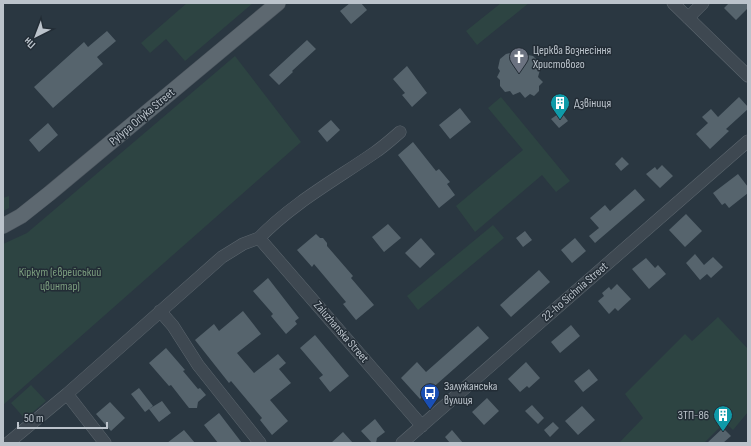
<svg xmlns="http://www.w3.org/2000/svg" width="751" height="446" font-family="'Sofia Sans Condensed',sans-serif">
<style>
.green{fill:#2d4442}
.building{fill:#56646d}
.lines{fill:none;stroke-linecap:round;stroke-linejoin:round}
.minor-casing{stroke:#5c666e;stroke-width:13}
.major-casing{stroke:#4b545d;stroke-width:16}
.minor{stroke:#3e4851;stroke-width:12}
.major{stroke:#5d6870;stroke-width:15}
.labels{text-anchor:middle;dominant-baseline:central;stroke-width:3;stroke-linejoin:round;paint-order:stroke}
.poi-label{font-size:12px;fill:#bbc3cb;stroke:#232d36;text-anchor:start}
.street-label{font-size:12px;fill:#bbc3cb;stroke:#232d36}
.park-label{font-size:12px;fill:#7c9e7f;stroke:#232d36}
</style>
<rect width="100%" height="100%" fill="#2a3741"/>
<path class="green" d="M187 3H253L185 61 166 39 150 53 141 43Z
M501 3H529L477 45 466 31Z
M235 56 301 142 3 405V244L27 233Z
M501 97 570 181 556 192 542 175 475 232 456 206 523 150 488 108Z
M9 196V208L3 211V198Z
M493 225 504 238 418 310 407 296Z
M718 317 748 349V412L733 430 725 422 704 443H619L643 418 625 394 685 334 692 341Z
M31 385 46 401 25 419 11 403Z"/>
<path class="building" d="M350 3H361L367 10 351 24 340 11Z
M729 3H748V8L736 20 724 8Z
M107 31 116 41 97 57 103 64 53 108 34 87 84 42 88 47Z
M307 40 316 49 292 71 293 72 279 85 269 75Z
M515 52 518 55 524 52 528 55 533 56 539 62 537 66 540 70 538 77 543 82 539 86V91L534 96 530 94 525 98 520 92 513 95 510 91 505 92 500 86V80L497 77 500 71 498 68 500 59 506 54Z
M407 66 427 93 412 107 402 95 405 93 393 79Z
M739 97 748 107V109L726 129 729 131 710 149 696 134 708 123 702 117 711 109 718 117Z
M460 108 471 122 450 139 439 125Z
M561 112 568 121 559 128 551 119Z
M331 120 340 130 327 142 318 131Z
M48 123 58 135 39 152 29 140Z
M413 142 436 171 439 169 450 182 447 184 455 195 439 208 398 155Z
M622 157 629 164 621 171 615 164Z
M662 165 673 176 660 188 646 174 655 167 657 170Z
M738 174 748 187V193L729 208 725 203 722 205 713 193Z
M635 189 645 200 595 243 589 236 599 228 590 218 605 205 610 211Z
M686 214 702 231 685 247 669 230Z
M388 224 401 238 384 252 372 237Z
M525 231 532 240 523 247 516 238Z
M316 234 320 238H323L327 243V246L353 276 351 278 374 305 356 320 343 304 346 302 314 264 312 267 297 250Z
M421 238 435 254 420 268 405 253Z
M575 238 586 251 572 263 561 250Z
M695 254 704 265 713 257 723 267 711 278 707 274 700 280 686 263Z
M646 258 655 268 658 265 666 274 649 289 632 269Z
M539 270 550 282 511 317 500 305Z
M268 278 299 318 295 321 297 324 286 334 271 316 273 314 253 291Z
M617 284 631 299 618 311 615 308 609 314 598 301 604 296 602 293 609 287 611 290Z
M243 311 261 334 237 353 254 373 278 354 286 363 279 369 291 383 270 400 288 421 272 435 260 420 262 418 231 381 229 383 195 340 214 324 219 331Z
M571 325 580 336 560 353 551 342Z
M478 326 489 338 420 399 401 378 417 362 426 372Z
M315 335 349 376 330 392 319 378 323 375 300 348Z
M166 348 185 370 183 371 198 389 200 388 206 395 198 402 197 408H189L171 385 169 386 149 363Z
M526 362 540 378 529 388 527 386 520 392 508 379Z
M589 369 598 380 583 392 574 381Z
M139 388 153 406 145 412 131 394Z
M487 398 499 411 484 425 472 412Z
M162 401 171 413 159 422 149 409Z
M110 402 125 418 111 431 96 414Z
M532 405 544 418 538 424 525 411Z
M582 406 595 420 578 435 565 421Z
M219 413 242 443H218L204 425Z
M375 419 385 432 377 438 376 443H372L361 431Z
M553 422 559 428 550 437 544 430Z
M723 428 731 436 723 443H707Z
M184 430 195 443H167Z
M452 430 463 443H450L445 437Z
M343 432 353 443H331Z"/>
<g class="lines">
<g class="minor-casing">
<path id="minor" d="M673 3 748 76
M688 18 703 3
M259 238C293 203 335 180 374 153 383 147 392 139 400 132
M160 311 173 326 198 365 260 443
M67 394 105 443
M8 443 67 394 222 257 243 244 259 238 422 426
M402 443 748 141"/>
</g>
<g class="major-casing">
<path id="major" d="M3 226 21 216 50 193 278 3"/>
</g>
<use href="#minor" class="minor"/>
<use href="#major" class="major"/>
</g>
<defs>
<g id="church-pin" transform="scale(1)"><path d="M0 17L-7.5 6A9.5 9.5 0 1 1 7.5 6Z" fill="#6b7280" stroke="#232d36"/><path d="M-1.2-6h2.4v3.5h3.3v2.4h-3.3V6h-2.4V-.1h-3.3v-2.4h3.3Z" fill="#fff"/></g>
<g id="building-pin" transform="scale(1)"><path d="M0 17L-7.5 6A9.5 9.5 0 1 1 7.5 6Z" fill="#0f9aa8" stroke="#232d36"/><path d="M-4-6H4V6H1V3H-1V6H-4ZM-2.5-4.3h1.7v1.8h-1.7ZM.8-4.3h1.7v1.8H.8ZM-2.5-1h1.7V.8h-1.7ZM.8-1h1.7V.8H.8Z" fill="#fff"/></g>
<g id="bus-pin" transform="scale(1)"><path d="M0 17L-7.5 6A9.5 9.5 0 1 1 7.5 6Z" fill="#1a4fb4" stroke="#232d36"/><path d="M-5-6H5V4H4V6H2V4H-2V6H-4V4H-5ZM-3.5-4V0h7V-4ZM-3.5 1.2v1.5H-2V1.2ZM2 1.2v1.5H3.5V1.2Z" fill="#fff"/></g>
</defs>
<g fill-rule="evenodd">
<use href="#church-pin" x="519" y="57"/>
<use href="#building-pin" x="560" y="103"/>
<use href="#bus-pin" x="430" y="393"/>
<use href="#building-pin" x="723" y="415"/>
</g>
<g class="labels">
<g class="poi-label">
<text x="533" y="50">Церква Вознесіння<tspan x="533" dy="14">Христового</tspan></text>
<text x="574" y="103">Дзвіниця</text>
<text x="444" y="386">Залужанська<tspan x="444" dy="14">вулиця</tspan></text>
<text x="709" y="415" text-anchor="end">ЗТП-86</text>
</g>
<g class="street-label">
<text transform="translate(142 117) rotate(-40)">Pylypa Orlyka Street</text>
<text transform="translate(575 292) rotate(-41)">22-ho Sichnia Street</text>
<text transform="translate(341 332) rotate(49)">Zaluzhanska Street</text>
</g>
<g class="park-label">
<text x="60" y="272">Кіркут (єврейський<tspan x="60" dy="14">цвинтар)</tspan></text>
</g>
</g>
<rect width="751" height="446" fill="none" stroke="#bbc3cb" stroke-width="8"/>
<g transform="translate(36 36) rotate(222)" stroke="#232d36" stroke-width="3" paint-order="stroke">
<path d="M0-3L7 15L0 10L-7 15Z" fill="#bbc3cb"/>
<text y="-6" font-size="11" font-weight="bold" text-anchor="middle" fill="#bbc3cb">Пн</text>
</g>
<path d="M18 422v6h89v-6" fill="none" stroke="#bbc3cb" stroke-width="2"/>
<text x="24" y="422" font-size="12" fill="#bbc3cb" stroke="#232d36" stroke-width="3" paint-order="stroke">50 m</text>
</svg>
